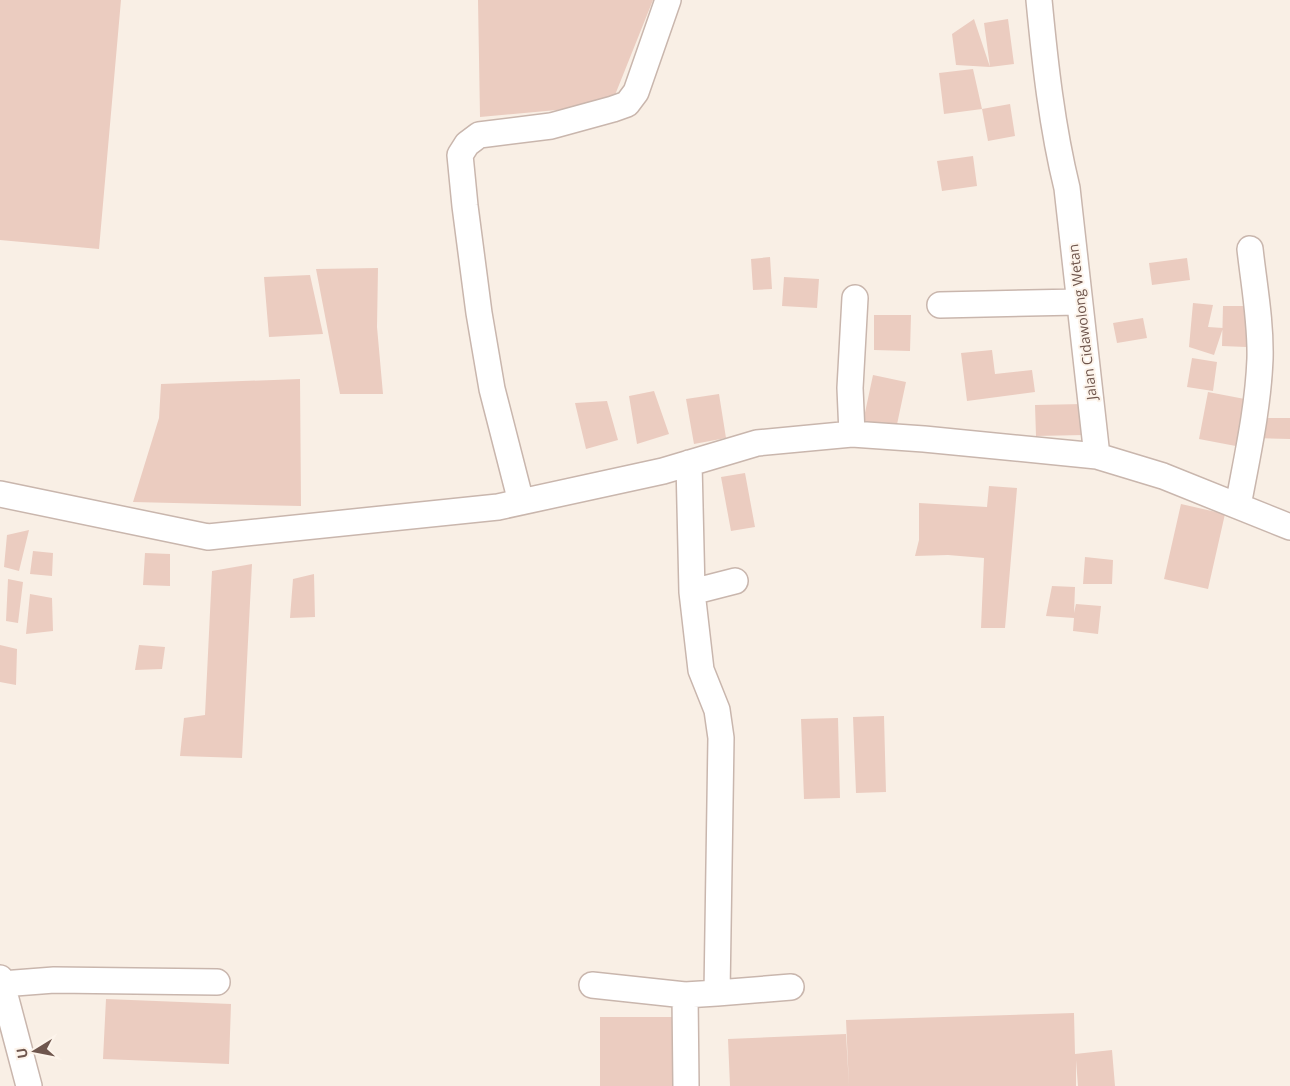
<svg xmlns="http://www.w3.org/2000/svg" width="1290" height="1086" font-family="'Open Sans',sans-serif">
<style>
.building{fill:#ebccc0}
.lines{fill:none;stroke-linecap:round;stroke-linejoin:round}
.minor-casing{stroke:#c9b6ad;stroke-width:28}
.minor{stroke:#fff;stroke-width:25}
.labels{text-anchor:middle;dominant-baseline:central;stroke-width:4;stroke-linejoin:round;paint-order:stroke}
.street-label{font-size:14px;fill:#6f564d;stroke:#fdf4eb}
</style>
<rect width="100%" height="100%" fill="#f9efe5"/>
<path class="building" d="M0 0H121L99 249 0 240Z
M478 0H653L611 105 480 117Z
M974 19 990 67 984 23 1008 19 1014 64 990 67 956 65 952 34Z
M973 69 982 109 944 114 939 73Z
M1010 104 1015 136 988 141 982 109Z
M973 156 977 186 942 191 937 161Z
M770 257 772 289 753 290 751 259Z
M1187 258 1190 280 1152 285 1149 263Z
M378 268 377 327 383 394H340L316 269Z
M310 275 323 334 269 337 264 277Z
M784 277 819 279 817 308 782 306Z
M1193 303 1213 305 1208 327 1223 328 1214 355 1189 347Z
M1223 306H1247L1246 347 1222 346Z
M874 315H911L910 351 874 350Z
M1143 318 1147 338 1117 343 1113 323Z
M992 350 995 374 1032 370 1035 392 967 401 961 353Z
M1192 358 1217 362 1213 391 1187 387Z
M873 375 906 382 896 429 863 422Z
M300 379 301 506 133 502 159 418 161 384Z
M654 391 669 434 637 444 629 396Z
M1208 392 1250 400 1241 447 1199 439Z
M719 394 726 438 694 444 686 399Z
M607 401 618 440 586 449 575 403Z
M1083 404 1084 435 1036 436 1035 405Z
M1258 418H1290V439L1254 438Z
M745 473 755 527 731 531 721 477Z
M989 486 1017 488 1005 628H981L984 558 948 555 915 556 919 540V503L987 507Z
M1181 504 1225 514 1208 589 1164 579Z
M29 530 19 571 4 567 7 535Z
M33 551 53 553 52 576 30 574Z
M145 553 170 554V586L143 585Z
M1085 557 1113 560 1112 584H1083Z
M252 564 242 758 180 756 184 718 205 715 212 571Z
M314 574 315 617 290 618 293 579Z
M8 579 23 582 18 623 6 621Z
M1052 586 1075 587 1074 613 1076 604 1101 606 1098 634 1073 631 1074 618 1046 616Z
M30 594 52 598 53 631 26 634Z
M0 645 17 649 16 685 0 682Z
M139 645 165 647 162 669 135 670Z
M884 716 886 792 856 793 853 717Z
M838 718 840 798 804 799 801 719Z
M106 999 231 1004 229 1064 103 1059Z
M1074 1013 1075 1054 1112 1050 1115 1086H1078L1076 1060V1086H849L846 1020Z
M600 1017H685V1086H600Z
M846 1034 849 1086H730L728 1039Z"/>
<g class="lines">
<g class="minor-casing">
<path id="minor" d="M1039 0C1045 63 1052 127 1067 188L1097 456
M940 305 1078 302
M852 434 850 388 855 298
M689 463 692 592 735 581
M0 494 208 537 498 507 663 471 757 443 852 434 924 439 1097 456 1163 476 1290 527
M521 502 492 389 479 313 465 206 460 155 467 144 479 135 551 126 613 109 627 104 636 92 668 0
M1238 506C1247 457 1258 409 1260 359 1261 322 1254 285 1250 249
M0 978 2 984 54 980 217 982
M2 984 29 1086
M592 985 685 995 717 993 721 738 717 710 701 670 692 592
M717 993 791 987
M685 995 686 1086"/>
</g>
<use href="#minor" class="minor"/>
</g>
<g class="labels">
<g class="street-label">
<text transform="translate(1082 322) rotate(-97)">Jalan Cidawolong Wetan</text>
</g>
</g>
<g transform="translate(35 1051) rotate(260)" stroke="#fdf4eb" stroke-width="4" paint-order="stroke">
<path d="M0-4L9 19L0 12L-9 19Z" fill="#6f564d"/>
<text y="-8" font-size="14" font-weight="bold" text-anchor="middle" fill="#6f564d">U</text>
</g>
</svg>
